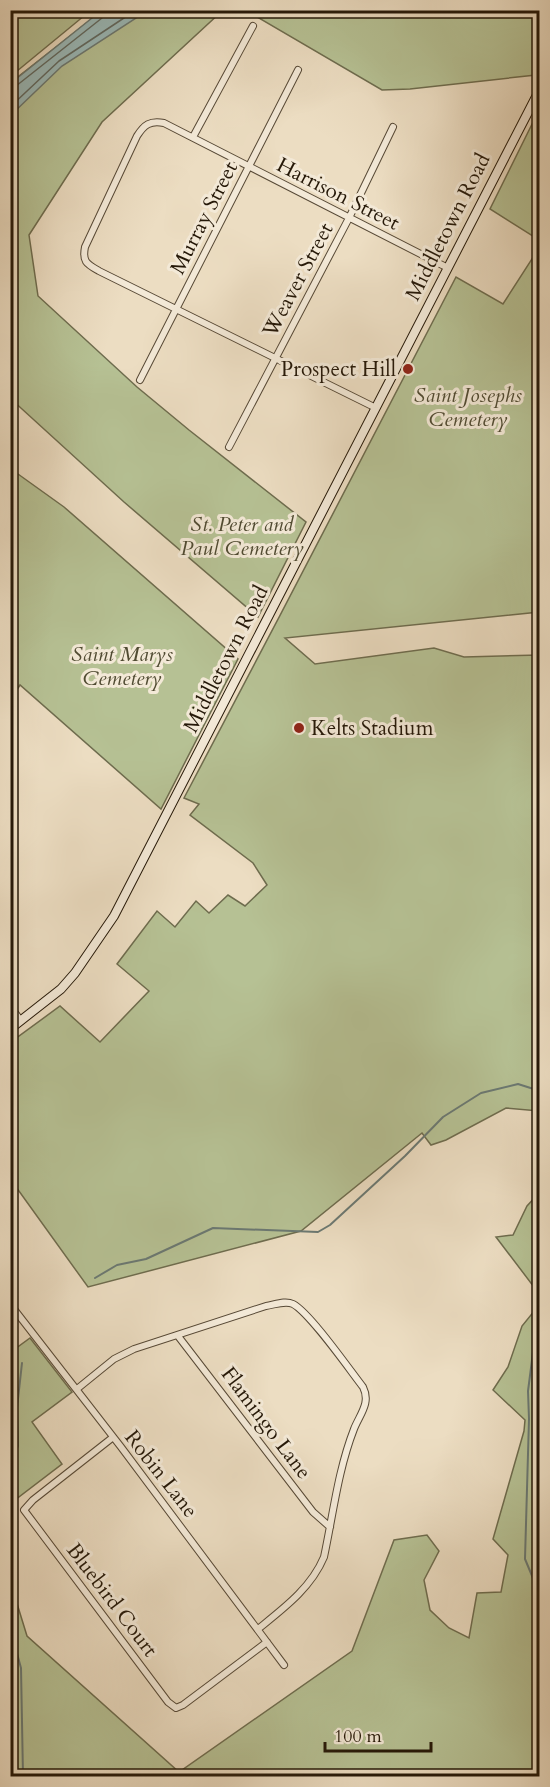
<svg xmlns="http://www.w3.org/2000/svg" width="550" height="1787" font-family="Cardo,serif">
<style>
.green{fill:#b6c194;stroke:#6e6c4e;stroke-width:1.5}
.water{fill:#9ababa;stroke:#6b7973;stroke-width:1.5}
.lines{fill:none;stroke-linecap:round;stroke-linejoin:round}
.shore{stroke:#606961;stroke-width:1.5}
.stream{stroke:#6b7973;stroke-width:2}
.street-casing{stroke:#574936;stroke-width:8}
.secondary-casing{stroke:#251808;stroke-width:10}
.street{stroke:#f3e9d7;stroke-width:6}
.secondary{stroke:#f3e9d7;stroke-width:8}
.poi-dot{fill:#8f2418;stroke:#f3e9d7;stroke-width:2}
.labels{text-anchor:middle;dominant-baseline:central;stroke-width:6;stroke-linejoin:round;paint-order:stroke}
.street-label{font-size:21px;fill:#251808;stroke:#f3e9d7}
.poi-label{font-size:21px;fill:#251808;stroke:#f3e9d7;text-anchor:end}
.park-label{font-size:21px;font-style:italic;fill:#504b32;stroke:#f3e9d7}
</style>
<rect width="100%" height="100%" fill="#ecddc2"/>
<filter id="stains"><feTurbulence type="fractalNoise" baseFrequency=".00333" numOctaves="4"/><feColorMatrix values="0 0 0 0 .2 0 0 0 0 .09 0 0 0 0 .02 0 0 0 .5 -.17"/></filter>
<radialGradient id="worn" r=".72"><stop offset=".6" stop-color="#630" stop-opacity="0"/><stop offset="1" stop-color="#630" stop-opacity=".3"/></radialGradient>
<path class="green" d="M11 10H90V11L11 76Z
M102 11H222L102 122 29 235 38 296 137 387 189 430 306 522 258 617 124 502 11 399 10 83Z
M247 11H539V68L536 75 410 89 382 90Z
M539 110V240L490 209Z
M539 248V612L285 638 315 664 434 648 464 657 539 655V1111L506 1108 446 1140 431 1145 422 1133 301 1231 88 1287 11 1180V1042L60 1006 100 1042 149 991 117 964 157 911 175 927 196 901 209 913 228 895 245 906 267 885 253 863 190 815 199 804 184 798C276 625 365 451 456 277L503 304Z
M11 469 64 507 238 659 161 809 20 685 11 699Z
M539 1193V1305L534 1287 496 1237 513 1235 527 1206Z
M539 1305V1776H11V1584L27 1636 179 1772 352 1651 394 1540 427 1535 439 1551 424 1580 430 1610 449 1628 469 1638 477 1593 501 1592 508 1555 493 1539 524 1431 525 1420 493 1390 508 1367 522 1326Z
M30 1338 72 1392 32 1422 62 1464 11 1503V1352Z"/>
<path class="water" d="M102 10 147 11 62 66 11 115V83Z"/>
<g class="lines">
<path class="shore" d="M10 87 16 86 102 18 105 10
M10 107 59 61 136 10"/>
<path class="stream" d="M95 1278 117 1265 146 1259 213 1228 318 1232 330 1225 405 1156 443 1117 481 1093 518 1084 540 1091
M540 1323 535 1337 528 1391 529 1419 525 1559 540 1595
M10 1468 18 1446 17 1408 22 1363
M10 1628 21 1668 23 1776"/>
<g class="street-casing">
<path id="street" d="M193 137 253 26
M140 380 298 70
M376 408 99 271C87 264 82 262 85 247L137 136C144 125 150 120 164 123L448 268
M229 447 349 218 393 127
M10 1006 21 1021
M10 1304 121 1447 284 1665
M178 1336 313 1512 330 1527
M77 1389 114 1359 134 1349 266 1306C274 1305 285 1300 293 1304 310 1313 349 1369 363 1387 371 1403 360 1414 354 1429 338 1470 333 1515 324 1557 311 1588 284 1608 258 1629
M112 1438 33 1500 24 1510 168 1702 176 1708 183 1705 267 1642"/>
</g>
<g class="secondary-casing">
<path id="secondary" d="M10 1029 61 989 75 973 114 916 540 89"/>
</g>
<use href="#street" class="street"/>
<use href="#secondary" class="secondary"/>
</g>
<g class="poi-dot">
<circle cx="408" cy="369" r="6"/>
<circle cx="299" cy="728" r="6"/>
</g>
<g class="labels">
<g class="street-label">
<text transform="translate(338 194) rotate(27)">Harrison Street</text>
<text transform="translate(204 218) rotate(-63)">Murray Street</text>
<text transform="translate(448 227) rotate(-63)">Middletown Road</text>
<text transform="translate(298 280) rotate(-62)">Weaver Street</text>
<text transform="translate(226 659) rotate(-63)">Middletown Road</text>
<text transform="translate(266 1423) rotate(53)">Flamingo Lane</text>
<text transform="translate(161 1474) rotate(52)">Robin Lane</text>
<text transform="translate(112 1600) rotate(53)">Bluebird Court</text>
</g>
<g class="poi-label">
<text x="396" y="369">Prospect Hill</text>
<text x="311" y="728" text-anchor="start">Kelts Stadium</text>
</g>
<g class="park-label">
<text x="468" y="395">Saint Josephs<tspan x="468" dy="24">Cemetery</tspan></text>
<text x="242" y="524">St. Peter and<tspan x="242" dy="24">Paul Cemetery</tspan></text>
<text x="122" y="654">Saint Marys<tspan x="122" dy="24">Cemetery</tspan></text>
</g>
</g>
<rect width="550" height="1787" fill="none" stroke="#ecddc2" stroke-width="36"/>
<rect x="12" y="12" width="526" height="1763" fill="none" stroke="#251808" stroke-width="3"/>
<rect x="18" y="18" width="514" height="1751" fill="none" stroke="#251808" stroke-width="1.5"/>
<path d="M325 1742v9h106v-9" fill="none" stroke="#251808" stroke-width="3"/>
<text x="334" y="1742" font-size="18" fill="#251808" stroke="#f3e9d7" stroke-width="4.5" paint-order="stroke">100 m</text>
<rect width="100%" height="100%" filter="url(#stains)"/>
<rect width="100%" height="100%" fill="url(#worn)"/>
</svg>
